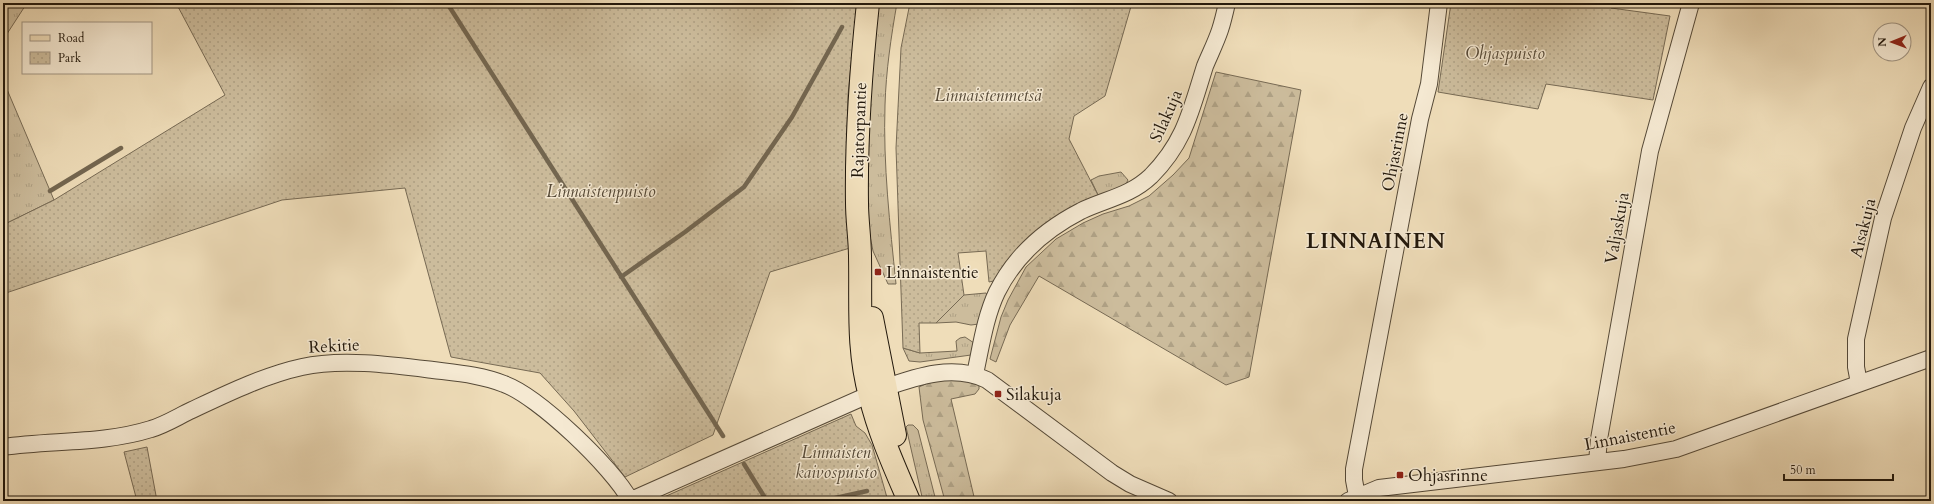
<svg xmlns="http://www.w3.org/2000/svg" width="1934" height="504" font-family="Cardo,serif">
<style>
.grass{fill:url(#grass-tufts);stroke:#776a54}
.forest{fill:url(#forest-firs);stroke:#776a54}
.park{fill:url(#park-dots);stroke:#776a54}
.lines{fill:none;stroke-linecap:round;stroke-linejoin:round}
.stream{stroke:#736650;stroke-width:4.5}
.minor-casing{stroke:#554937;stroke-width:18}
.primary-casing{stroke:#22180c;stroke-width:24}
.minor{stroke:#f5e9d2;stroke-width:16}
.primary{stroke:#efddb9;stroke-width:22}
.poi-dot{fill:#8f2418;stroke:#f5e9d2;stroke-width:1.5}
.labels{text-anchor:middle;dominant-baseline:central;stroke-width:3;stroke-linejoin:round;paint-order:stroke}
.park-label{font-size:17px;font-style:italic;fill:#554937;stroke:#f5e9d2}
.street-label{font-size:17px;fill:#22180c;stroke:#f5e9d2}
.poi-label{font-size:17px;fill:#22180c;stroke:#f5e9d2;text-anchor:start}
.district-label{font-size:21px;font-weight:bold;letter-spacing:1px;fill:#22180c;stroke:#f5e9d2}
</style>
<defs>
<pattern id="grass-tufts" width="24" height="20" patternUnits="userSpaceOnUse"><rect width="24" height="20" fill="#ccbc9c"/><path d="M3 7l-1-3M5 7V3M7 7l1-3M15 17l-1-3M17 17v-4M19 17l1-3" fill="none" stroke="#afa185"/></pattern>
<pattern id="forest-firs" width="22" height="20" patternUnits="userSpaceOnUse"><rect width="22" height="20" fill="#ccbc9c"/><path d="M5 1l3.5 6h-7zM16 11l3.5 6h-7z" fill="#afa185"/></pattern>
<pattern id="park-dots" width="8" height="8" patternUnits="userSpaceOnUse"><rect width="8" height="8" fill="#ccbc9c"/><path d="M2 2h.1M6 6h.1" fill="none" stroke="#afa185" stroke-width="1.8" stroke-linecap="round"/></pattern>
</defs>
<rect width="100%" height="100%" fill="#efddb9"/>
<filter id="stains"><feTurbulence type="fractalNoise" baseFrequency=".005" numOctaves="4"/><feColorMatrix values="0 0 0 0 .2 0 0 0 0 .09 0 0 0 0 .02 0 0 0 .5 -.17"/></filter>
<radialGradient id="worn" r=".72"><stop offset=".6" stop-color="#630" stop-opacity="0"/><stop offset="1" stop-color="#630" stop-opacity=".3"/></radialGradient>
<path class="grass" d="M3 3H27L3 40Z
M876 3H897C891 37 886 71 885 105 883 165 890 225 896 284H888L873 251 868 226 866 169Z
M3 80 54 200 3 225Z
M1121 172 1128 180 1126 184 1099 197 1091 180 1099 176Z
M986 293 989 298 979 324 971 325 956 322 936 323 964 295Z
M965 337 974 343 971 355 920 362 909 361 903 348 920 353 957 351 956 341 960 338Z
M908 425H913L918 430 936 501H923L906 427Z"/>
<path class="forest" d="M1216 72 1301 90 1249 377 1226 385 1039 276 1010 325 996 362 990 359 1001 317 1008 300 1026 267 1056 239 1083 223 1103 214 1129 206 1149 196 1173 175 1189 158Z
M954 378 979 384V389L975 394 951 399 975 501H945L923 420 919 387 934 380Z"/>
<path class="park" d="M176 3H857L848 95 846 171 850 248 770 272 713 435 625 477 574 411 540 373 451 357 405 188 282 200 3 294V225L54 200 225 95Z
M910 3H1132L1105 96 1074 116 1069 139 1099 197 998 280 989 282 986 251 958 253 964 295 936 323H919L920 353 903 348 896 148 901 48Z
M1451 3H1607L1611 8 1670 16 1653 100 1546 84 1538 109 1438 92Z
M851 414 856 426 865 433 872 445 888 501H655Z
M147 447 157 501H137L124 452Z"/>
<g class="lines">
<path class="stream" d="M447 3 723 436
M50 191 121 148
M621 277 685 232 744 187 792 117 842 27
M744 464 767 501
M822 501 867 491"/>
<g class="minor-casing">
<path id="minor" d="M975 374C981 347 985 317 997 292 1015 256 1046 229 1081 211 1106 199 1130 196 1151 176 1185 142 1191 110 1205 66 1210 54 1216 42 1220 30 1223 21 1225 12 1227 3
M1859 383 1856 367V339L1883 218 1913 128 1931 87
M3 447C52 440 103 444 151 429 165 425 179 416 192 410 226 394 265 375 302 367 341 358 393 365 433 370 457 373 482 375 504 384 538 396 613 468 630 500
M1597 462 1599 439 1650 151 1691 3
M1357 496 1354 480V469L1420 119 1429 84 1439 3
M629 501 884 388C918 376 954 364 987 380L1112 473 1130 484 1169 501
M1348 501 1379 488 1624 459 1676 449 1931 358"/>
</g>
<g class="primary-casing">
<path id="primary" d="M868 3C861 69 856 136 857 203 857 221 860 239 860 257 861 306 857 348 870 396 879 433 894 466 909 501
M872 318 895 435"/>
</g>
<use href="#minor" class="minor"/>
<use href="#primary" class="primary"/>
</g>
<g class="poi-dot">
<rect x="874" y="268" width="8" height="8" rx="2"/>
<rect x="994" y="390" width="8" height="8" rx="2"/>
<rect x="1396" y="471" width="8" height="8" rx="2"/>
</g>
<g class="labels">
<g class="park-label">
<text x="1505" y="53">Ohjaspuisto</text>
<text x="988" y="95">Linnaistenmetsä</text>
<text x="601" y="191">Linnaistenpuisto</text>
<text x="836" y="452">Linnaisten<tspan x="836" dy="20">kaivospuisto</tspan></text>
</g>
<g class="street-label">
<text transform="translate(1166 116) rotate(-66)">Silakuja</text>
<text transform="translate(859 130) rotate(-88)">Rajatorpantie</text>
<text transform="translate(1395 152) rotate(-79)">Ohjasrinne</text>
<text transform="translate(1617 228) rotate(-80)">Valjaskuja</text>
<text transform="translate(1863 228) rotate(-76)">Aisakuja</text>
<text transform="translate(334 346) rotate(-3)">Rekitie</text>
<text transform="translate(1630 436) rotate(-11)">Linnaistentie</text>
</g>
<g class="poi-label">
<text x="886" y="272">Linnaistentie</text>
<text x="1006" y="394">Silakuja</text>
<text x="1408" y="475">Ohjasrinne</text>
</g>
<g class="district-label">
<text x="1376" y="241">LINNAINEN</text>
</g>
</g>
<rect width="1934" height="504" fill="none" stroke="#efddb9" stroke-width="16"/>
<rect x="4" y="4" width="1926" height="496" fill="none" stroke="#22180c" stroke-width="2"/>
<rect x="8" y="8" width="1918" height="488" fill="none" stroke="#22180c"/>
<rect x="22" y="22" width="130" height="52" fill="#f5e9d2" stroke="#a19583"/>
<rect x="30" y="35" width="20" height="6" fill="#efddb9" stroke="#a19583"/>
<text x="58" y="42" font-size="12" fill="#22180c">Road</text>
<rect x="30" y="52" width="20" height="12" fill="url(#park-dots)" stroke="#a19583"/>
<text x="58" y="62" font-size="12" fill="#22180c">Park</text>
<g transform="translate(1892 42) rotate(269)"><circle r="19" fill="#f5e9d2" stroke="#a19583"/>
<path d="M0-3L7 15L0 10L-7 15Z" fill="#8f2418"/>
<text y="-6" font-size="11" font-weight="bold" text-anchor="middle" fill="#22180c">N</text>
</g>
<path d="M1784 474v6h109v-6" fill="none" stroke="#22180c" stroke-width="2"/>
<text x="1790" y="474" font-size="12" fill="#22180c" stroke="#f5e9d2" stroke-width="3" paint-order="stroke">50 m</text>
<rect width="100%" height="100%" filter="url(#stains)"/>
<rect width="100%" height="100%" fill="url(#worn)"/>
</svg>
